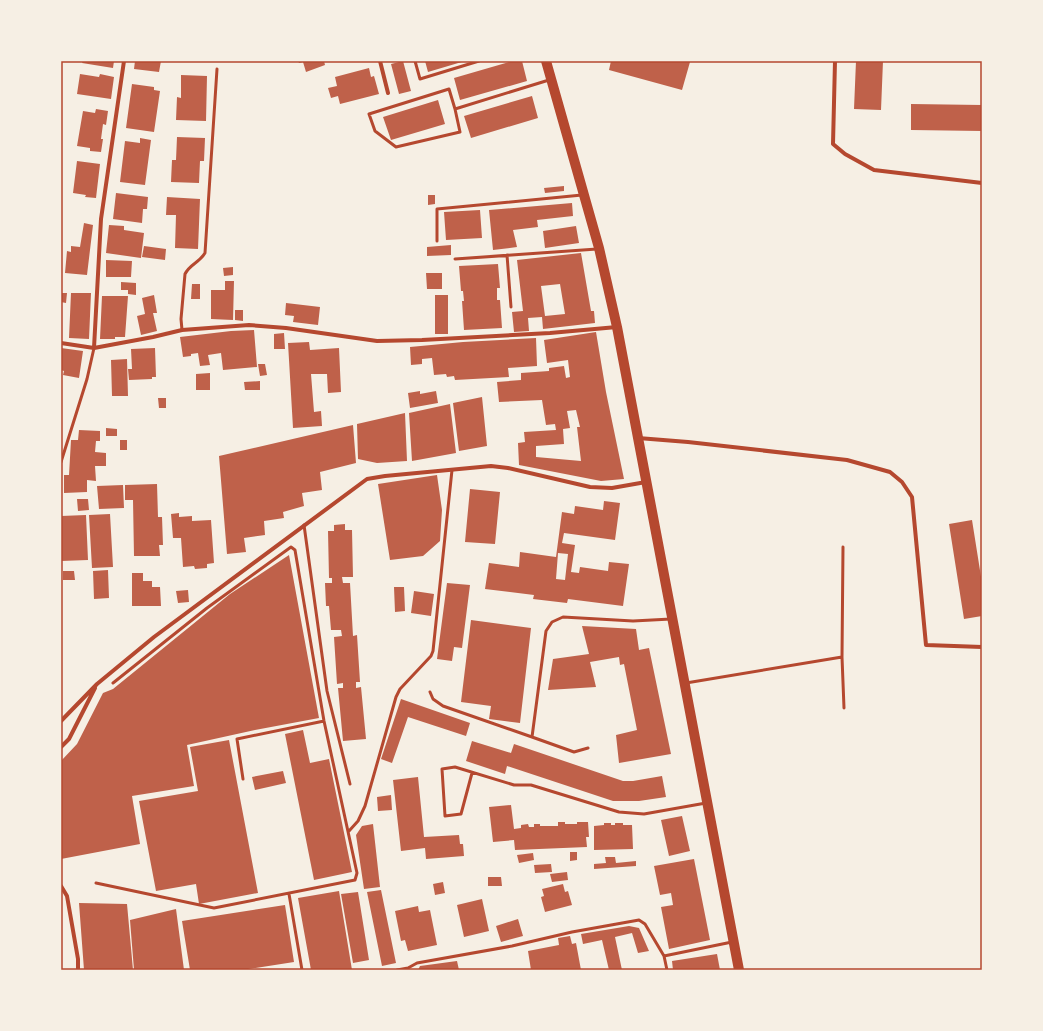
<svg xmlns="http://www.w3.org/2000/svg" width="1043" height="1031" font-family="'Zilla Slab',serif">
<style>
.building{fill:#bf614a;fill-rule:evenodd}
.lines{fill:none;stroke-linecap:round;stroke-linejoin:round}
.service{stroke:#b5482f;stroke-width:3}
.minor{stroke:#b5482f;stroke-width:4}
.primary{stroke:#b5482f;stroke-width:10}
.neatline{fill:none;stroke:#b5482f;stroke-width:1.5}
</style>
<rect width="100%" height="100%" fill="#f6efe4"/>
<path class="building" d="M83 61H114L113 68 82 63Z
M135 61H161L159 72 134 69Z
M298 61H324L325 65 306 72 303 62 299 63Z
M403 61 411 91 399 94 391 64Z
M425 61H465L428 72Z
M513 61H522L527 81 460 100 454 78Z
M611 61H687L690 62 682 90 609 70Z
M856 61H883L881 110 854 109Z
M369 68 371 77 374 76 379 94 340 104 338 96 331 98 328 88 337 86 335 77Z
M80 74 99 77 100 74 114 77 111 99 77 94Z
M181 75 207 76 206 121 176 120 177 97 181 98Z
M132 84 154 87V90L160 91 154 132 126 128Z
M532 96 538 118 471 138 464 116Z
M438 100 445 124 391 140 383 117Z
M911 104 982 105V131L911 130Z
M96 109 108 111 106 125 103 124 101 139H103L101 152 90 151V148L77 146 83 111 95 113Z
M177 137 205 138 204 161H200L199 183 171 182 172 160H176Z
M140 138 151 140 145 185 120 182 125 141 140 143Z
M77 161 100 164 96 198 85 197 86 195 73 193Z
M564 186V191L545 193 544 188Z
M116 193 148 197 147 209H143L142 223 113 219Z
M428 195H435V204L428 205Z
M167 197 200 199 198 249 175 248 176 215H166Z
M572 203 573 216 537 220 538 227 513 230 517 247 493 250 489 210Z
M480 210 482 238 446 240 444 212Z
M84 223 93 225 87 275 65 273 67 251 71 252V246L80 247Z
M109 225 124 226V230L144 233 141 258 106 253Z
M576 226 579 243 545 248 543 231Z
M451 245V255L427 256V247Z
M144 246 166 249 165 260 142 257Z
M581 253 591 311H594L595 323 543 329 542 317 528 318 529 331 514 332 512 312 523 311 517 260ZM560 284 565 314 545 316 541 286Z
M106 260 132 261 131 277H106Z
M498 264 500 288H497V300H500L502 328 464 330 462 301H464L463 291H461L459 266Z
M233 267V275L224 276 223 268Z
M426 273H442V289H427Z
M225 281H234L233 320 211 319V290H225Z
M121 282 136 283V295L128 294V290H121Z
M192 284H200V299H191Z
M61 293H67L66 303 61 302Z
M71 293H91L89 339 69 338Z
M154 295 157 313H153L157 331 141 335 137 316 145 314 142 298Z
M435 295H448V334H435Z
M102 296H128L125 337H115V339H100Z
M286 303 320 307 318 325 293 322 294 316 285 315Z
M235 310H243V321L235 320Z
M254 330 257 367 223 370 221 353 208 355 210 365 200 366 198 353 191 354V356L183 357 180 337 231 331Z
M596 332 606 392 624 479 601 481 519 465 518 443 525 442 524 432 556 430 555 424 546 425 542 400 499 402 497 382 521 380V373L549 371V368L564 366 566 378 570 377 568 360 547 363 544 340ZM576 410 580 427H577L581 461 536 457V446L564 444 563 429 570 428 567 411Z
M284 333 285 349H274V334Z
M536 338 537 366 508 368 509 377 455 380 454 376 447 377 446 374 434 375 432 358 422 359V364L411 365 410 347 463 342Z
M309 342 310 350 339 348 341 392 328 393 327 374H311L314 412 321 411 322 426 293 428 288 343Z
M61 348 83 351 79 378 63 375 64 371 61 370Z
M155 348 156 377H152V379L129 380 128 369H132L131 349Z
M127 359 128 396H112L111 360Z
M258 364H265L267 375 260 376Z
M210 373V390H196V374Z
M260 381V390H245L244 382Z
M420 391V394L436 391 438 403 410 408 408 393Z
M482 397 487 446 459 451 453 403Z
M158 398H166V408H159Z
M450 404 456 453 412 461 409 413Z
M405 413 407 461 377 463 358 459 357 424Z
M353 425 356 463 320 472 322 490 302 493 304 506 283 512 284 518 264 521 265 535 244 538 246 552 227 554 219 456Z
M106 428 117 429V436H106Z
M79 430 100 431V441H96L95 452 106 453V466H95L96 481 87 480V492L64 493V475H69L71 440H78Z
M120 440H127V450H120Z
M437 475 442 510 440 541 423 556 390 560 378 484Z
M157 484 158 517H162L163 545H159L160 556H134L133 500H125V485Z
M123 485 124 508 99 509 97 486Z
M470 489 500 492 495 544 465 542Z
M77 499H88L89 510 78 511Z
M604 501 620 503 615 540 564 533 562 543 575 545 571 572 579 573 580 567 608 571 609 562 629 564 623 606 568 599 567 603 533 599 534 595 485 589 489 563 519 567 520 552 556 557 562 512 574 514 575 506 603 510ZM558 553 568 554 565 580 556 579Z
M179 513V517L192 516V521L211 520 214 563 207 564V568L195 569 194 566 183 567 181 538H173L171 514Z
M110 514 113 567 92 568 89 515Z
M86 515 88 560 61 561V516Z
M972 520 982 583V616L964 619 949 524Z
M345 524V530H352L353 577H342L343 583H350L353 636 357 635 360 682H356V688L361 687 366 739 343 741 338 688H343V683L337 684 334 637 342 636 341 630H331L329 606H326L325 583H332V578H329L328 531H334V525Z
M289 555 319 718 255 730 187 745 194 786 132 796 140 844 61 859V761L77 744 103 693 113 689 230 594Z
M108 570 109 598 94 599 93 571Z
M63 571H74L75 580H63Z
M132 573H143V581H152V587H160L161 606H132Z
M447 583 470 585 462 648 454 647 452 661 437 659Z
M394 587H404L405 611 395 612Z
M188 590 189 602 178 603 176 591Z
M414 591 434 594 431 616 411 613Z
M471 620 531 628 520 723 489 719 491 706 461 702Z
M582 626 636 629 639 650 649 648 671 754 619 763 616 735 637 730 624 664 620 665 619 657 590 662 596 687 548 690 553 659 589 654Z
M401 699 470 723 466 736 408 717 392 763 381 759Z
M303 730 310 763 329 759 352 872 314 880 285 734Z
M229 740 258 893 199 904 196 884 156 891 139 801 198 791 190 747Z
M472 741 511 753 514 744 623 781H633L662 776 666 797 639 801H613L507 766 505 774 466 761Z
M283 771 286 783 255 790 252 777Z
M418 777 424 837 459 835 460 844H463L464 856 426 859 425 848 401 851 393 780Z
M391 795 392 810 378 811 377 797Z
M511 805 514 829 521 828V825L528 824 529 827H534V824H540V826H558V822H565V824H577V822H588L589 837H586L587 847 515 850 514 840 493 842 489 807Z
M682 816 690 851 669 856 661 820Z
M604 823H611V825H615V823H623V825H632L633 849 594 850V826L604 825Z
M373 824 380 887 364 889 356 835 362 826Z
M570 852H577V860L570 861Z
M533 853 534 860 519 863 517 855Z
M605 857H615L616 863 636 861V866L594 869V864L606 863Z
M694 859 710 940 669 949 661 907 673 905 671 893 660 895 654 866Z
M551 864 552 872 535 873 534 865Z
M567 872 568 880 552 882 550 874Z
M488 877H501L502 886H488Z
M443 882 445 893 435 895 433 884Z
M563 884 565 892 568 891 572 905 545 912 541 897 544 896 542 889Z
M381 890 396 963 382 966 367 892Z
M339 891 352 970H311L298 898Z
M358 892 369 960 353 963 341 894Z
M482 899 489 931 464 937 457 905Z
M79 903 127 904 133 970H84Z
M285 905 294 962 242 970H190L182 921Z
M418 906 419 912 430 910 437 945 408 951 405 940 401 941 395 911Z
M176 909 184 970H134L130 920Z
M518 919 523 936 501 942 496 926Z
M629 926 639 928 649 951 638 953 632 933 615 937 622 970H609L602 940 583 944 581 934Z
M570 936 572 944 576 943 581 970H531L528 951 559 945 558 938Z
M717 954 720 970H673L672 961Z
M457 961 459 970H418L420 966Z"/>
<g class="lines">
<path class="service" d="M415 61 420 79 479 61
M455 109 449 89 369 114 375 131 396 147 460 132 455 109 549 80
M437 241V209L582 195
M507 255 511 307
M455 259 597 249
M182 330 181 319 185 274C190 264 199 263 205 253L217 69
M61 462 87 379 94 348
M304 525 327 691 350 784
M843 547 842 657 844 708
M686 683 842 657
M430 692 433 699 443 706 532 737 546 631 552 622 563 617 633 621 671 619
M532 737 574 752 588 748
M472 773 461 814 445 816 442 769 455 767 514 785H531L619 812 644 814 706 803
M243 779 237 739 324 721
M349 831 358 821 365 806 396 697 400 689 431 656 433 651 452 470
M96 883 214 908 355 880 357 873 324 721 295 550 291 547 207 608 113 683
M289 894 302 970
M664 956 667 970
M397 970 408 968 417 963 512 946 572 932 639 920 645 924 664 956 732 942"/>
<path class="minor" d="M380 61 388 93
M835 61 833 144 845 154 874 170 982 183
M61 343 94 348 153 337 182 330 249 325 286 328 377 341 422 340 550 333 617 327
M94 348 101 219 124 61
M638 438 688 442 847 460 890 472 902 482 912 497 926 645 982 647
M61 721 97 684 154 637 367 479 385 476 491 466 508 468 590 487 612 488 646 482
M61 747 69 739 95 688
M61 886 67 896 78 959V970"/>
<path class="primary" d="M546 61 599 248 617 327 739 970"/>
</g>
<rect width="1043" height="1031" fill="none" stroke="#f6efe4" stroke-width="124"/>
<rect x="62" y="62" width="919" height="907" class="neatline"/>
</svg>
